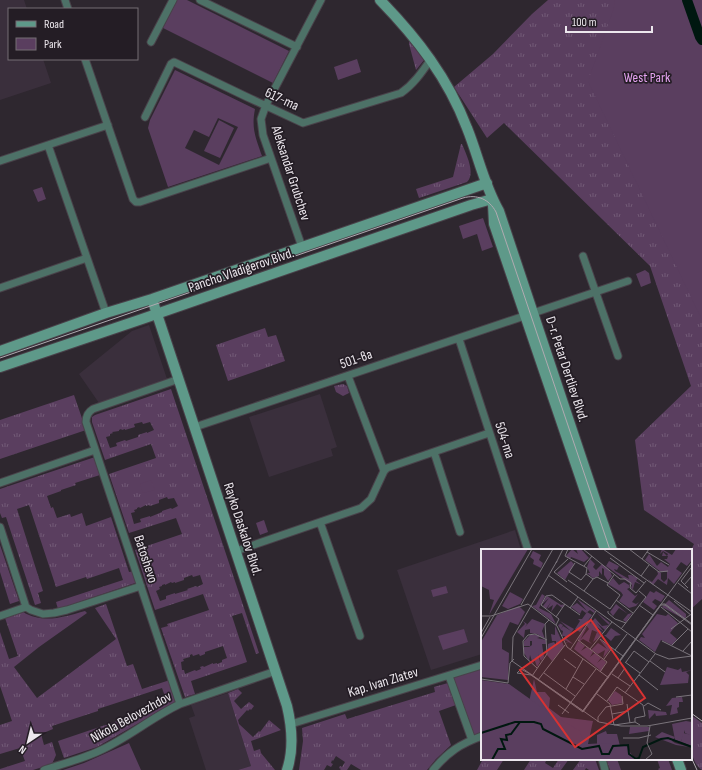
<svg xmlns="http://www.w3.org/2000/svg" width="702" height="770" font-family="'Sofia Sans Condensed',sans-serif">
<style>
.built{fill:#3a2f3c}
.grass{fill:url(#grass-tufts);fill-rule:evenodd}
.park{fill:#5a3e5f;fill-rule:evenodd}
.lines{fill:none;stroke-linecap:round;stroke-linejoin:round}
.river{stroke:#001710;stroke-width:10}
.street-casing{stroke:#49424a;stroke-width:9}
.secondary-casing{stroke:#49424a;stroke-width:12}
.street{stroke:#4d7167;stroke-width:7}
.secondary{stroke:#5e9989;stroke-width:10}
.tram{stroke:#b0aab1;stroke-width:1}
.labels{text-anchor:middle;dominant-baseline:central;stroke-width:3.5;stroke-linejoin:round;paint-order:stroke}
.park-label{font-size:14px;fill:#e5a3f1;stroke:#241d25}
.street-label{font-size:14px;fill:#ece7ed;stroke:#241d25}
.inset-river{fill:none;stroke:#001710;stroke-width:2}
.inset-road{fill:none;stroke:#7a747b;stroke-width:1}
.view{fill:#d73232;fill-opacity:0.15;stroke:#d73232;stroke-width:2}
.inset-edge{fill:none;stroke:#ece7ed;stroke-width:2}
</style>
<defs>
<pattern id="grass-tufts" width="24" height="20" patternUnits="userSpaceOnUse"><rect width="24" height="20" fill="#5a3e5f"/><path d="M3 7l-1-3M5 7V3M7 7l1-3M15 17l-1-3M17 17v-4M19 17l1-3" fill="none" stroke="#725a76"/></pattern>
</defs>
<rect width="100%" height="100%" fill="#2e272f"/>
<path class="built" d="M0 0H24L27 9H9V59H43L51 83 0 100Z
M149 325 167 379 99 403 79 374 132 331Z
M320 394 337 447 331 449 333 456 269 477 249 417Z
M515 530 521 550H482V654L431 670 397 570Z
M228 693 251 766 238 770H206L189 718 195 716 191 705Z"/>
<path class="grass" d="M548 0H681L702 31V599L691 609V550L694 544 644 510 635 440 691 386 650 266 504 123 487 138 454 87 493 54 532 14Z
M409 40 424 60 416 70 409 44Z
M461 144H462C466 154 476 173 467 182L419 198 416 189 453 177Z
M265 328 268 337 276 335 285 361 228 381 216 345Z
M343 384 347 386 349 393 343 396 336 392 334 386Z
M171 389 259 653 256 654 242 613 232 616 247 662 191 681 195 694 185 697 161 628 168 626 167 624 209 610 203 594 155 610 135 550 182 534 176 518 129 533 109 474 156 458 151 444 105 460 92 422V417L95 415ZM142 422 143 424 150 422 154 430 147 433V432L138 435V437L126 441 125 440 116 443 117 446 110 448 106 437 110 436V434L113 433 112 432 119 431V430L121 429 122 430 125 429V430L135 427 134 424ZM167 497 168 499 174 498 178 506 172 509 171 508 162 511V512C158 514 154 515 150 517V516L140 519 141 522 134 524 131 513 135 512 134 510 137 509V508L139 507 140 508 146 505V506L149 505 150 506 159 503V500ZM192 575 193 577 200 575 203 584 197 587 196 586 187 589 188 590C184 591 179 593 175 594V593L166 596V599L160 601 156 591 160 589 159 587 162 586V585L165 584V585L171 582 172 583 175 582V583L184 580V578ZM223 646 227 658 222 660V662L217 664V663L213 664V663L204 667 203 666 200 667 201 669 196 671 195 670 185 674 184 670H182L181 662 184 661 183 659 190 657V655L192 654 193 656 199 654 200 656 205 654V652Z
M74 395 86 430 0 459V420Z
M95 457 100 475 75 483 76 485 61 490V491L47 496 51 508 53 507 57 518 70 514 71 517 82 513 86 526 111 517 129 572 134 571 138 582 58 609 56 602 123 580 119 568 87 579 86 577 56 587 29 505 17 509 43 591 38 593 41 603 35 605 6 517 2 518 0 513V489Z
M0 545 19 601 10 604 0 572Z
M106 604 127 666 133 664 142 689 170 680 177 701 97 747 64 758 58 741 150 710V708L167 702 162 688 98 709V711L52 726 53 729 41 734 44 745 52 742 56 755 52 764 33 770H0V769L25 761 20 748 0 754V725L12 721 0 686V632L9 659 18 656 5 618 23 612C43 624 64 617 85 611L87 613 39 647 14 667 37 698 116 639 95 608Z
M448 683 456 705 439 711 451 745 436 759 427 770H361L351 764 347 770H340L341 769 339 768 340 766 342 767 345 762 336 756 333 761 332 760 331 763 333 764 331 767 327 765 324 770H299L303 741 302 728 345 714 347 719 435 692 434 687Z
M238 689 242 693 234 701 241 709 249 702 254 706 251 710 250 709 248 711 247 710 238 720 239 724 253 737 259 731 260 732 269 720 281 730 251 741 254 751 260 749 261 753 275 770H238L251 766 228 693Z
M691 715 702 723V770C687 761 691 731 691 715Z
M483 759H504L497 770H477Z
M531 759H547L545 763 553 768 559 759H569L561 770H524Z
M581 759H595L599 770H589L586 768 585 770H573Z
M606 759H617L621 770H610Z
M657 759H668L672 770H659L658 769 660 768Z"/>
<path class="park" d="M177 0H187L289 51 273 83 163 28Z
M614 0H702V320L588 81 615 5Z
M357 59 361 72 338 80 334 67Z
M175 70 255 109C251 129 256 138 262 156L168 187 148 128 150 120ZM218 118 238 127 219 165 185 148 194 130 209 137Z
M219 120 234 128 220 158 204 151Z
M42 187 46 199 38 202 33 190Z
M483 218 493 247 482 251 477 234 463 239 459 226Z
M645 270 649 273 651 283 641 287 636 274Z
M151 480 155 490 143 493 140 484Z
M264 520 268 532 260 535 256 523Z
M446 586 448 593 433 597 431 590Z
M464 629 468 642 443 650 438 636Z
M482 665V736L472 740 449 676Z
M129 743 141 770H63L84 763Z"/>
<g class="lines">
<path class="river" d="M687 0 700 37 702 40"/>
<g class="street-casing">
<path id="street" d="M65 0 68 9
M200 0 297 47
M151 42 173 0
M85 59 133 199 136 202H140L271 158
M145 117 171 64 174 62 247 97 303 123 401 93C414 84 422 72 431 59
M48 145 106 313
M0 161 108 125
M302 247 263 135 261 119 266 105 321 0
M583 256 618 356
M0 288 87 258
M459 339 528 550
M348 376 384 471
M179 379 93 409C88 412 86 416 86 422L180 704
M195 427 628 281
M434 452 460 532
M0 483 95 450
M320 522 360 636
M0 527 26 607
M236 551 361 508 371 499 384 471 387 468 489 433
M26 607 31 610 43 614 54 613 67 610 141 586
M0 616 26 607
M449 676 472 740
M291 724 482 665
M602 759 605 770
M44 770C62 764 82 759 99 751 128 738 152 717 180 704L276 671
M433 770C448 752 460 744 482 736"/>
</g>
<g class="secondary-casing">
<path id="secondary" d="M380 0C417 38 448 78 467 128 478 155 484 185 499 211L612 550
M493 205 494 224 605 550
M152 299 287 706C292 727 294 749 287 770
M0 351 106 313 152 299 487 183
M0 367 142 319 471 205 492 199
M677 759 681 770"/>
</g>
<use href="#street" class="street"/>
<use href="#secondary" class="secondary"/>
<path class="tram" d="M0 358 463 198C477 194 489 199 496 212L610 550
M691 713 702 721
M691 757 697 770"/>
</g>
<g class="labels">
<g class="park-label">
<text x="647" y="77">West Park</text>
</g>
<g class="street-label">
<text transform="translate(282 99) rotate(25)">617-та</text>
<text transform="translate(291 173) rotate(72)">Aleksandar Grubchev</text>
<text transform="translate(241 270) rotate(-19)">Pancho Vladigerov Blvd.</text>
<text transform="translate(356 359) rotate(-19)">501-ва</text>
<text transform="translate(567 369) rotate(72)">D-r. Petar Dertliev Blvd.</text>
<text transform="translate(505 440) rotate(72)">504-та</text>
<text transform="translate(243 529) rotate(72)">Rayko Daskalov Blvd.</text>
<text transform="translate(146 559) rotate(72)">Batoshevo</text>
<text transform="translate(383 682) rotate(-17)">Kap. Ivan Zlatev</text>
<text transform="translate(131 717) rotate(-29)">Nikola Belovezhdov</text>
</g>
</g>
<g transform="translate(481 549)">
<rect width="211" height="211" fill="#2e272f"/>
<path d="M0 0H47L8 66 13 51 9 50 8 41 0 37ZM91 0 97 5 95 0H100L108 9 103 13 90 8 89 10 85 7ZM181 0 191 6 195 0 211 1V11L206 17 200 13 195 20 201 24 193 35 187 29 186 36 177 30 172 36 167 30 171 33 177 25 176 22 180 24V30L183 33 186 30V23H180L164 11 168 5 176 17 180 13 187 18 189 15 183 10H186L187 7H181L182 3 186 7 187 5 182 2 179 5ZM52 2 60 6 58 11 62 14 60 19 52 15 53 11 49 8ZM109 10 114 15 112 18 115 21 121 15 128 20 131 27 127 32 123 26V20L121 19V26L118 22V27L112 29 106 24H109L106 18ZM90 12 93 15 84 31 76 24ZM128 12 138 17 136 21 133 20 134 22 148 30 147 26H150L157 29 155 32 161 36 154 33 152 40 156 43 150 39 151 36 125 17ZM132 29 138 36 143 33 148 36 149 34 148 39 146 40 154 47 157 45 151 53 155 55 158 53 155 57 148 59 138 52 142 46 140 43 127 35ZM169 42 173 44 175 42 184 47 180 53 174 50 171 53 176 57 173 61 162 53ZM29 43 42 50 39 55 27 60 21 57ZM61 45 64 47 58 59 70 65 75 75 51 57 55 56ZM66 47 80 56 84 55 81 59 76 55 70 63 72 56 66 60 70 53 65 60 62 57 68 49 60 56ZM96 50 114 62 113 64 109 61 105 64 101 61 99 65 90 58 96 54 106 62ZM188 51 205 65V68L203 70 181 58ZM135 55 147 65 151 64 145 73 142 71 147 65 138 59 132 67 129 63ZM38 57 44 63 37 76 29 73 21 90V100L28 104 27 131 0 128V93L16 66ZM115 63 129 74 124 81 116 74 123 83 113 76 122 84 117 83 120 87 112 93 116 83 111 81 108 92 111 95 102 90 99 92 97 91 102 80 106 78 99 91 108 80 105 76 112 67 109 75 114 69 121 77 128 76ZM51 70 64 75 61 82 64 90 56 85 49 84V80L44 81 43 89 36 83 44 75 42 72 46 75 44 78ZM79 72 93 80 85 89 92 95 87 93 84 95 87 92 82 91 84 87H81L82 82 80 81 77 76 79 75 78 74 82 76 80 80 82 77 90 82ZM74 77 83 97 71 112 66 106 67 95 73 93 75 96V92H71L70 85 74 86ZM130 79 140 86 134 87 130 92 123 86H125ZM49 86H57L59 88 56 89 65 91V95H61L63 108 60 112 57 105 59 113 56 118 53 109 52 115 49 106 48 112 43 104V98H48L51 96V92H49V97H43V92ZM118 90 130 99 122 109 124 101 117 105 110 101 117 94 126 100ZM97 92 104 97 100 102 106 98 112 103 109 108 114 104 120 109 116 114 121 110 125 113 120 122 93 100ZM186 118 197 121 200 119 201 123 211 121 205 123 208 126 207 134 179 136ZM53 130 56 143H64L69 149 68 159 80 168 112 172 107 195H116V186L125 182 126 185H136L139 197 106 199 48 153ZM201 148 202 153H198V158L196 159 197 164 189 166 191 156 185 157 191 149ZM167 161 185 163 186 166 175 167 174 164 168 170ZM205 172 211 173V187L204 184V181L200 193 194 191 191 175ZM149 178H168V182L148 185Z" fill="#5a3e5f"/>
<path d="M181 183 194 188 191 192 194 194 208 198 195 196 174 188Z" fill="#5a3e5f"/>
<path d="M106 63 111 66 99 83 94 80 99 72 97 70H101ZM176 65 185 67 187 65 197 74 189 84 196 90 191 96 180 91 174 103 158 91 160 88 164 89 161 85ZM0 131 28 135 70 165 99 182 102 192 107 195 125 194 139 197 147 195 148 202 155 211H0ZM134 142 140 146 142 154 131 156 127 151ZM202 184 211 186V197L200 193Z" fill="#5a3e5f"/>
<path class="inset-river" d="M0 184 34 173H53L60 175 62 180 101 200 118 197 121 205H128L132 197 147 196 148 205 155 210 158 209 162 198 180 190 187 189 211 198M11 211 17 200H24L20 190 26 191 25 186 30 185 39 173"/>
<path class="inset-road" d="M87 0 84 7 106 19 105 25 112 30 116 28 127 34M102 0 139 30H144L150 34 149 39 155 44 165 32M122 0 211 63M148 0 178 23 187 22M166 3 188 16M129 9 163 34M161 10 168 0M76 12 32 88 31 112 118 173 140 177H166L211 169M75 14 82 0M94 14 88 23 100 31 105 25M103 17 111 7M67 26 175 105 188 110 211 107M160 27 168 16M87 31 129 60M86 33 73 23 87 10M197 34 211 45M203 36 211 27M207 39 200 32 210 19M103 42 112 30M65 47 71 46 99 66M65 47 60 56 78 70 75 76M135 51 152 64M193 52 211 67M40 56 72 0M158 56 172 66M180 58 211 83M89 59 97 48M129 60 139 46 126 36 133 26M127 62V64L134 70 145 74M0 67H10L47 55 76 77 86 98 128 129M75 68 84 55M211 75 184 55H180L102 162 49 125 40 120 36 124 50 126 102 163 180 56H184L211 76M140 80 165 48 158 42M190 80 209 66M0 84 9 68M0 89 51 0M119 90 142 107M97 91 126 113 119 123M181 92 211 107M191 96 207 80M109 100 131 73M89 101 115 62M134 101 146 85M202 102 211 92M83 110 95 119M123 110 131 99M169 112 184 123M144 113 159 124M145 113 153 102 168 113M56 119 43 107 42 92 47 86 54 85 66 91M63 124 94 147M131 125 149 137M158 126 177 141M51 127 66 105 64 75 68 71M92 128 103 135M137 129 144 119M0 130 27 134 29 114 33 110M57 131 84 96M85 140 102 110M144 144 174 105M116 145 129 155 133 176 154 173 159 176M195 148 211 146M126 152 136 138 162 156 164 167 154 169V173M77 156 88 164M163 157 167 154 180 161M147 162 149 174M101 163 211 13M81 165 115 120M131 165 147 162 146 155M117 173V168L125 158 142 155 141 147M142 189H158L170 186M164 211 171 205 166 194 169 177"/>
<path class="view" d="M110 71 164 149 94 198 39 121Z"/>
<rect width="211" height="211" class="inset-edge"/>
</g>
<rect x="8" y="8" width="130" height="52" fill="#241d25" stroke="#746e75"/>
<rect x="16" y="21" width="20" height="6" fill="#5e9989" stroke="#746e75"/>
<text x="44" y="28" font-size="12" fill="#ece7ed">Road</text>
<rect x="16" y="38" width="20" height="12" fill="#5a3e5f" stroke="#746e75"/>
<text x="44" y="48" font-size="12" fill="#ece7ed">Park</text>
<g transform="translate(28 742) rotate(215)" stroke="#241d25" stroke-width="3" paint-order="stroke">
<path d="M0-3L7 15L0 10L-7 15Z" fill="#ece7ed"/>
<text y="-6" font-size="11" font-weight="bold" text-anchor="middle" fill="#ece7ed">N</text>
</g>
<path d="M566 26v6h86v-6" fill="none" stroke="#ece7ed" stroke-width="2"/>
<text x="572" y="26" font-size="12" fill="#ece7ed" stroke="#241d25" stroke-width="3" paint-order="stroke">100 m</text>
</svg>
